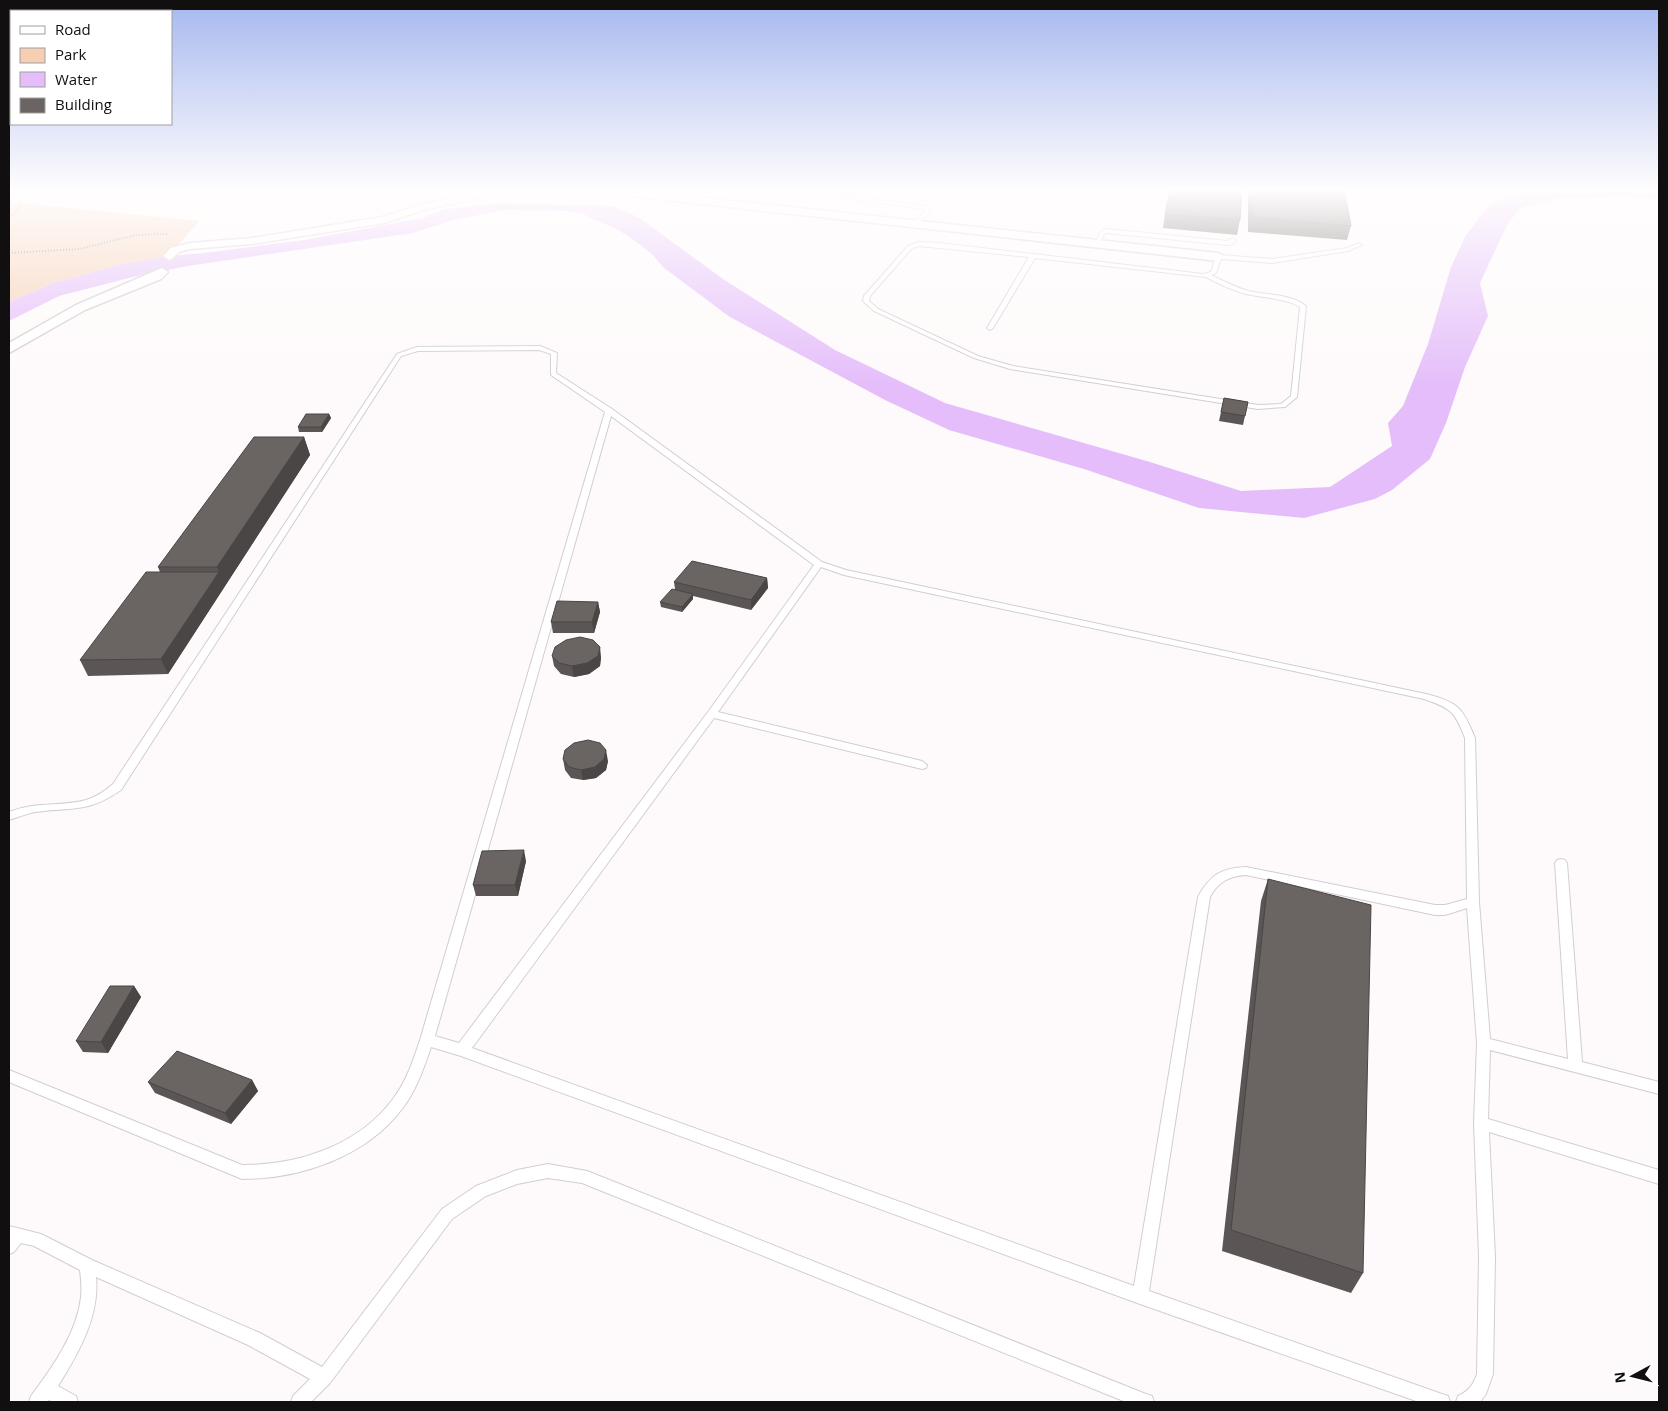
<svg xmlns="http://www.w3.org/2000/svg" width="1668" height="1411" font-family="'Open Sans',sans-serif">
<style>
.green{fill:#f6ceb3}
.water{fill:#e4bdfa}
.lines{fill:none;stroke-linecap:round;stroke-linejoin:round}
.river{fill:#e4bdfa;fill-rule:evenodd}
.service-casing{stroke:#d3cdce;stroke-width:2}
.minor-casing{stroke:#d3cdce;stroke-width:3}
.path{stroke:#807d7e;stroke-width:2;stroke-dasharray:1 2;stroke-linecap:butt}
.service{fill:#fff;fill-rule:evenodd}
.minor{fill:#fff;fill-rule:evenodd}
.wall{fill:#5b5655}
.shaded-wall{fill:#4a4645}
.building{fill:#6a6463;stroke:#4a4645}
</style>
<rect width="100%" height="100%" fill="#fefafb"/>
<path class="green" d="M9 202 199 221 169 256 122 264 53 283 9 302Z"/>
<path class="water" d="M1535 189H1639L1659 191V200L1627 196 1561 198 1520 208 1507 225 1480 283 1488 316 1465 367 1446 423 1430 459 1392 490 1375 499 1304 518 1199 508 1084 469 949 430 885 400 730 317 664 268 652 254 618 228 597 216 569 211 505 210 453 220 413 233 188 266 133 277 59 296 9 321V302L53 283 122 264 169 256 203 253 304 240 423 218 444 209 503 203 613 206 638 217 723 279 835 350 945 403 1150 462 1241 491 1330 487 1392 446 1388 423 1403 406 1428 344 1451 267 1466 235 1490 204Z"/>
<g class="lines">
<path class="river" d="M592 204C651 219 696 264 742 301L746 307 742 313 733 315 724 313C690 284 657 252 618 230 608 224 586 219 581 211L584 206Z"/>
<g class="service-casing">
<path id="service" d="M651 189H656L648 196H644V194Z
M725 189H744L784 194 782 195Z
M832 189H836L837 192 845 196 926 206 929 208 930 212 916 225 913 223 924 212V209L844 198 833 194Z
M1107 229 1227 241 1233 238 1236 240 1233 244 1227 245 1107 233H1105L1099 244H1095L1101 231Z
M918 242 940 243 1203 274 1211 272 1216 257 1219 255 1272 259 1347 248 1359 243 1362 245 1348 251 1272 263 1221 259 1216 273 1211 275C1223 281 1235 287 1248 291 1267 295 1291 294 1306 306L1297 397 1285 407 1258 409 1010 369 974 358 874 311 863 301 864 296 908 246ZM919 246 1029 257 987 328 990 330 993 328 1035 258 1206 277C1219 284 1232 290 1246 294 1264 298 1284 298 1300 307L1291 396 1281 404 1258 405 1013 366 978 356 878 309 869 301 870 296 912 248Z
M540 346 557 353 556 373 612 409 822 562 846 570 1426 694C1458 702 1463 708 1475 738L1479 902 1490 1039 1568 1059 1555 863 1557 860 1561 859 1565 860 1567 863 1582 1062 1659 1082V1094L1490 1050 1488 1119 1659 1170V1184L1489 1132 1495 1257 1493 1374 1486 1394 1480 1402H1456L1458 1396C1469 1391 1473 1385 1477 1374L1479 1257 1474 1123 1477 1043 1467 908 1445 915H1435L1246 875C1229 876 1218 882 1210 897L1149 1291 1442 1394 1448 1396 1450 1402H1419L1140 1304 461 1056 431 1047C424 1068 416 1091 402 1109 366 1157 300 1179 242 1179L9 1082V1070L242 1165C298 1165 358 1146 393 1099 406 1082 413 1061 420 1040L605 412 551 375V354L539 350 418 351 401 356 121 790C88 813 72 807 35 812 26 814 18 817 9 820V812C37 801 60 807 86 800 96 797 105 791 113 784L397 354 417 347ZM611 416 814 565 708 712 459 1043 435 1036ZM821 567 844 575 1424 699C1451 708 1455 712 1465 738L1467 899 1445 905H1435L1246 867C1221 868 1210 875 1198 897L1134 1286 472 1048 714 718 922 769 926 768 927 765 922 761 718 712Z
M548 1164 587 1171 1146 1394 1152 1396 1154 1402H1126L582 1183 548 1178 517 1184 486 1196 452 1219 330 1383 311 1402H291L293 1396 310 1379 248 1345 96 1277C100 1316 78 1354 58 1386L76 1396 78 1402H54L49 1400 47 1402H29L31 1396C52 1368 77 1333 81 1297 82 1288 81 1278 80 1270L34 1246 21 1243 14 1252 9 1254V1226L41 1234 92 1260 260 1333 322 1367 442 1209 476 1186 517 1170Z"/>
</g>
<g class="minor-casing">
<path id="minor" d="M476 189H488L477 198 424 210 384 223 252 244 190 249 179 252 173 258 169 260 163 256 171 248 190 243 252 238 382 217 417 206 469 194Z
M588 189H623L1219 253 1225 257 1219 261 593 192Z
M162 268 168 272 161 279 85 310 9 353V343L76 305Z"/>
</g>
<path class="path" d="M9 217 18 211 20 200 35 189
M9 253 80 249 135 235 169 234"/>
<use href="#service" class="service"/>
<use href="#minor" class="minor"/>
</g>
<path class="wall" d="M1248 189H1344L1351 226 1347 240 1248 232Z
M1165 214 1240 220 1237 235 1163 228Z
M1224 398 1248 402 1243 425 1219 421Z
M329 414 331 418 322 432H299L298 427Z
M304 437 310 455 168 674 88 676 80 660 160 572 158 567Z
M767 578 768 588 751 610 693 596V599L682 612 661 607 660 602 675 589 674 582Z
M598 602 600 612 594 633H553L551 622Z
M552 656 601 657 600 666 589 674 574 677 561 674 554 666Z
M563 759 608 761 606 770 596 778 583 780 571 778 565 770Z
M526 861 518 896H476L473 885Z
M1268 879 1363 1273 1351 1293 1222 1251 1261 901Z
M134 986 141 997 108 1053 83 1052 76 1041Z
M252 1080 258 1091 231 1124 155 1093 148 1082Z"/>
<path class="shaded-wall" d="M329 414 331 418 322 432 321 427Z
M304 437 310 455 168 674 161 659 219 572 217 567Z
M767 578 768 588 751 610V600Z
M693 594V599L682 612V607Z
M598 602 600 612 594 633 592 622Z
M600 647 601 657 600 666 589 674 574 677 572 666Z
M606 750 608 761 606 770 596 778 583 780 581 770Z
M524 850 526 861 518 896 515 885Z
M134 986 141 997 108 1053 101 1042Z
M252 1080 258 1091 231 1124 225 1113Z"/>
<path class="building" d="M1170 189H1242L1240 220 1165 214Z
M1251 189H1344L1351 226 1252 217Z
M1224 398 1248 402 1245 416 1221 412Z
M306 414H329L321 427H298Z
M254 437H304L217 567H158Z
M692 561 767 578 751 600 674 582Z
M146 572H219L161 659 80 660Z
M672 589 693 594 682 607 660 602Z
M557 601 598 602 592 622H551Z
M580 637 593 640 600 647 598 656 587 663 572 666 559 663 552 656 555 647 566 640Z
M588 740 600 743 606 750 604 759 595 767 581 770 569 767 563 759 565 750 574 743Z
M524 850 515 885H473L482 851Z
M1268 879 1371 905 1363 1273 1231 1230Z
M110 986H134L101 1042 76 1041Z
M177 1051 252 1080 225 1113 148 1082Z"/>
<linearGradient id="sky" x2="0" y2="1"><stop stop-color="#a6b8ef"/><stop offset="0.49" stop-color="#fffdfd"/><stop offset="1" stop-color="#fffdfd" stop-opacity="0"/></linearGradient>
<rect width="1668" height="387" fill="url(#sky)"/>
<rect width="1668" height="1411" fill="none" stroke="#110f0f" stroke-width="20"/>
<rect x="10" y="10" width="162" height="115" fill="#ffffff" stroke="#a09f9f"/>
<rect x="20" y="26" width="25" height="8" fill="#ffffff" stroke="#a09f9f"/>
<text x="55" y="35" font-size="15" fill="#110f0f">Road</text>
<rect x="20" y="48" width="25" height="15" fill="#f6ceb3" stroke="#a09f9f"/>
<text x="55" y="60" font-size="15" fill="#110f0f">Park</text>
<rect x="20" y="72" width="25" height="15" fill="#e4bdfa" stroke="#a09f9f"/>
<text x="55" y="85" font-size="15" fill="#110f0f">Water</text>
<rect x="20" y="98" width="25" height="15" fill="#6a6463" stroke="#a09f9f"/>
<text x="55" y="110" font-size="15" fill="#110f0f">Building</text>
<g transform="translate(1633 1376) rotate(263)" stroke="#ffffff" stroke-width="4" paint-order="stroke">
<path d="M0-4L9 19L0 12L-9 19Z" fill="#110f0f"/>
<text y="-8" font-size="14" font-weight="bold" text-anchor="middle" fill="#110f0f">N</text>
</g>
</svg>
